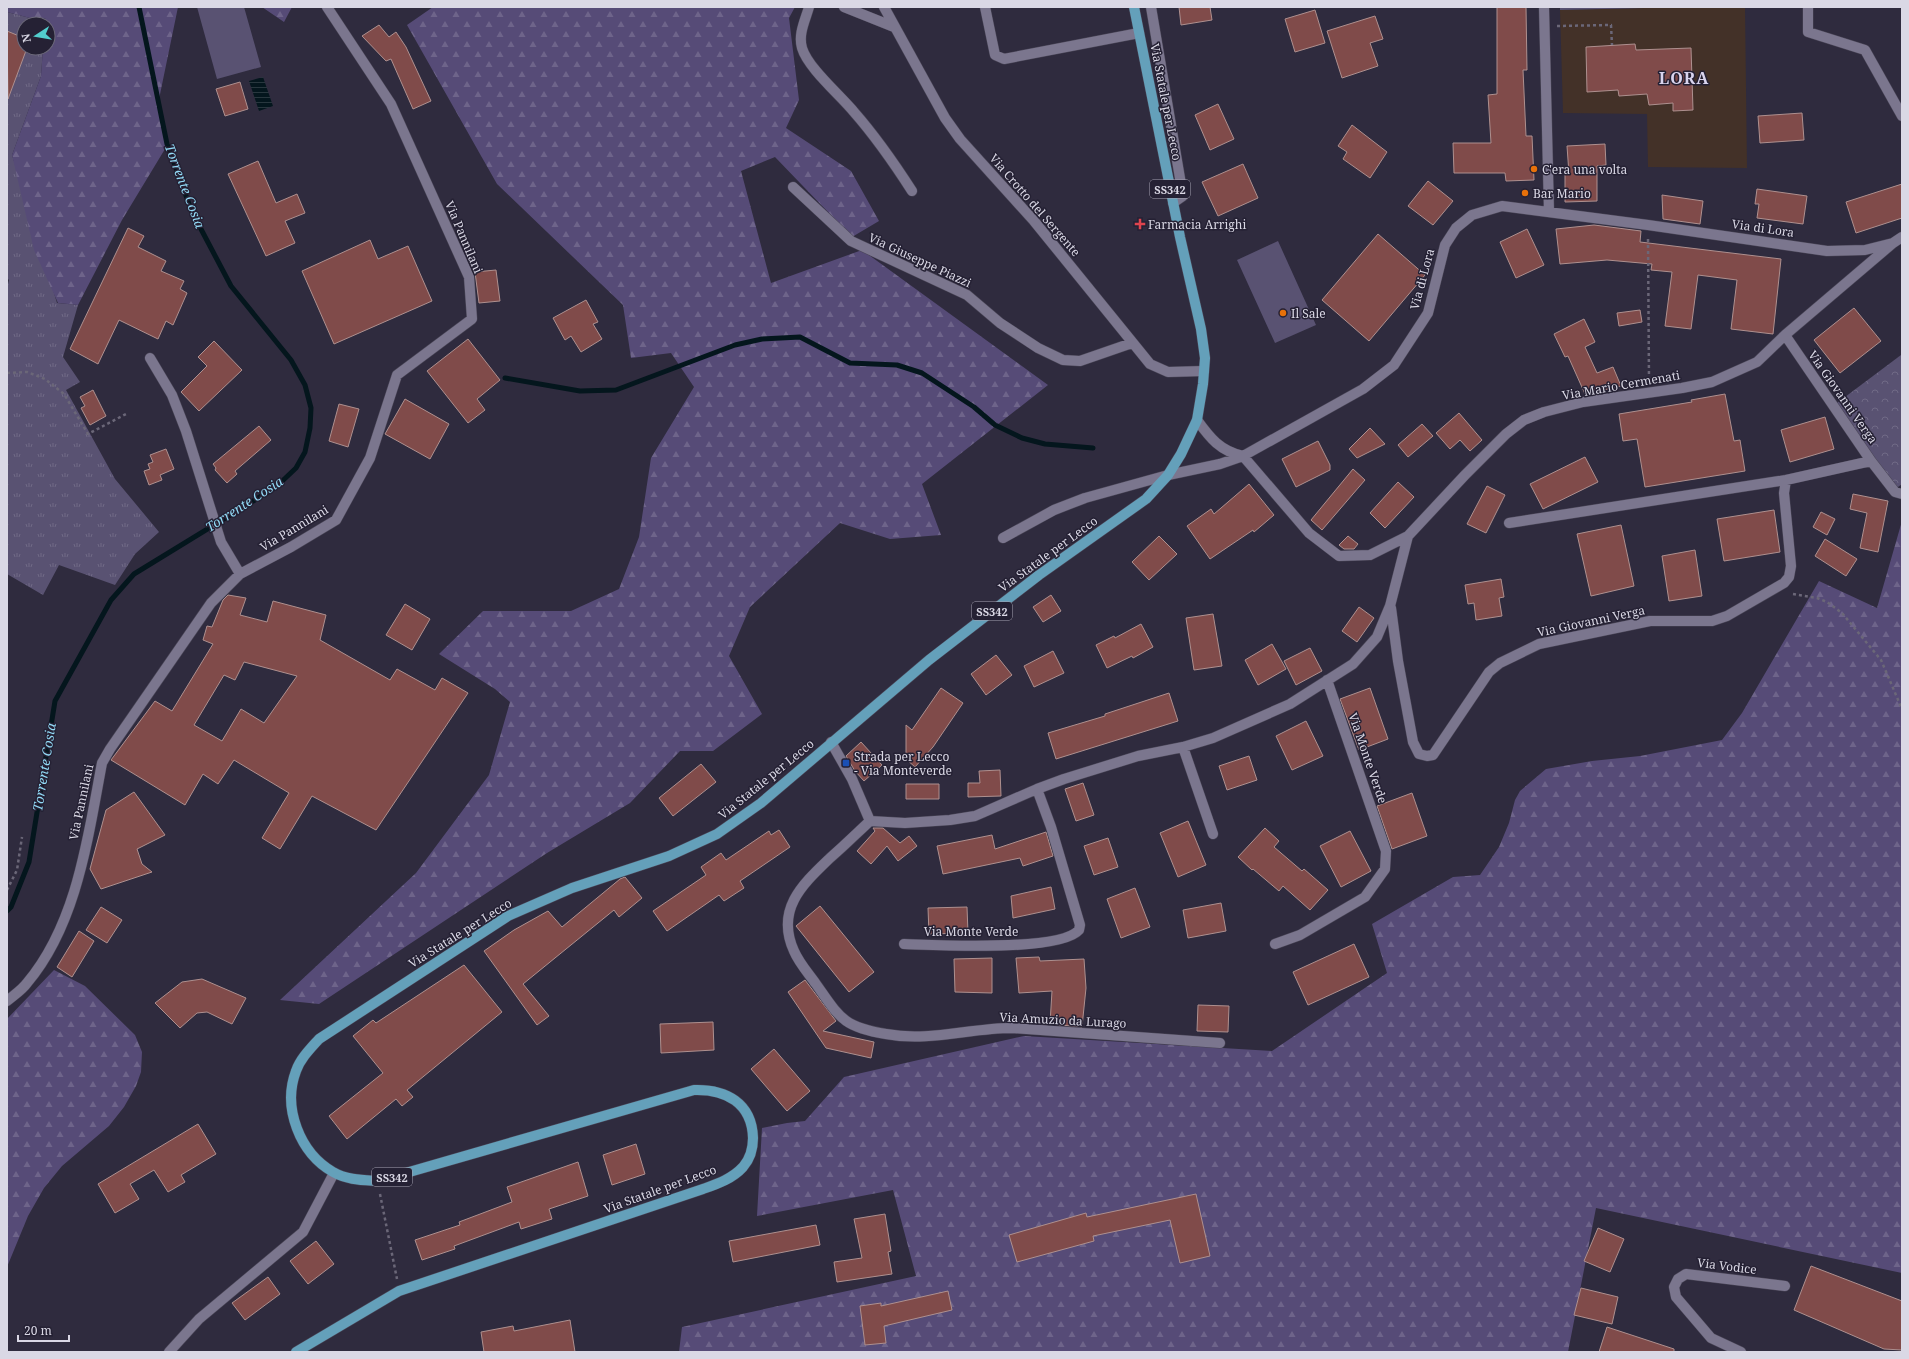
<svg xmlns="http://www.w3.org/2000/svg" width="1909" height="1359" font-family="'Noto Serif',serif">
<style>
.education{fill:#433128}
.grass{fill:url(#grass-tufts)}
.forest{fill:url(#forest-firs)}
.park{fill:url(#park-crowns)}
.pitch{fill:#595272}
.water{fill:url(#water-rules)}
.lines{fill:none;stroke-linecap:round;stroke-linejoin:round}
.stream{stroke:#04161d;stroke-width:5}
.building{fill:#804b4a;stroke:#ae908f;fill-rule:evenodd}
.minor-casing{stroke:#4a4657;stroke-width:11}
.major-casing{stroke:#4a4657;stroke-width:11}
.path{stroke:#6b6778;stroke-width:2.5;stroke-dasharray:3 3;stroke-linecap:butt}
.minor{stroke:#7b768e;stroke-width:10}
.major{stroke:#64a0ba;stroke-width:10}
.food-dot{fill:#e8710a;stroke:#252134;stroke-width:1.5}
.health-dot{fill:#e0444e;stroke:#252134;stroke-width:1.5}
.transit-dot{fill:#1a4fb4;stroke:#252134;stroke-width:1.5}
.labels{text-anchor:middle;dominant-baseline:central;stroke-width:3;stroke-linejoin:round;paint-order:stroke}
.shield{fill:#252134;stroke:#a4a1b0;stroke-width:1}
.shield-label{font-size:11px;font-weight:bold;fill:#dad8e5}
.street-label{font-size:12px;fill:#dad8e5;stroke:#252134}
.poi-label{font-size:12px;fill:#dad8e5;stroke:#252134;text-anchor:start}
.water-label{font-size:13px;font-style:italic;fill:#92daf6;stroke:#252134}
.district-label{font-size:16px;font-weight:bold;letter-spacing:1px;fill:#d9d4ee;stroke:#252134}
</style>
<defs>
<pattern id="grass-tufts" width="24" height="20" patternUnits="userSpaceOnUse"><rect width="24" height="20" fill="#595272"/><path d="M3 7l-1-3M5 7V3M7 7l1-3M15 17l-1-3M17 17v-4M19 17l1-3" fill="none" stroke="#706a86"/></pattern>
<pattern id="forest-firs" width="22" height="20" patternUnits="userSpaceOnUse"><rect width="22" height="20" fill="#564b77"/><path d="M5 1l3.5 6h-7zM16 11l3.5 6h-7z" fill="#6e648a"/></pattern>
<pattern id="park-crowns" width="20" height="18" patternUnits="userSpaceOnUse"><rect width="20" height="18" fill="#595272"/><path d="M2 6a3 3 0 1 1 6 0M12 15a3 3 0 1 1 6 0" fill="none" stroke="#706a86"/></pattern>
<pattern id="water-rules" width="6" height="5" patternUnits="userSpaceOnUse"><rect width="6" height="5" fill="#04161d"/><path d="M0 2.5h6" fill="none" stroke="#28373e"/></pattern>
</defs>
<rect width="100%" height="100%" fill="#2f2b3e"/>
<path class="education" d="M1686 7H1745L1747 168 1648 167 1647 114 1563 113 1560 10Z"/>
<path class="grass" d="M7 12 34 19 41 24H24V48H43L41 76 12 155 57 303 78 305 63 357 80 382 66 390 115 479 159 532 135 554 115 585 59 565 43 595 7 574V288L9 280 7 278Z"/>
<path class="forest" d="M7 7H178L158 104 168 144 122 220 78 305 58 303 34 250 12 155 41 76 43 48H48V24H41L34 19 7 12Z
M262 7H292L284 22Z
M433 7H795L789 18 799 100 786 128 851 171 879 221 852 237 775 157 741 171 771 283 862 250 1048 385 922 484 941 535 890 539 840 523 750 607 729 656 762 714 713 751H680L630 803 547 853 319 1004 280 1000 416 873 489 775 510 702 495 689 439 654 483 611H571L619 589 639 537 651 458 694 387 671 353 631 358 623 305 497 184 407 25Z
M1902 521V1273L1596 1208 1568 1352H679L682 1327 916 1276 893 1190 757 1216 762 1128 787 1123 805 1121 844 1077 1024 1036 1272 1051 1387 973 1372 924 1453 877 1480 875 1499 847 1509 823 1515 800 1520 791 1546 769 1592 761 1640 756 1722 740 1742 713 1819 581 1877 608Z
M54 970 85 986 135 1035 142 1052 141 1072 136 1086 124 1107 109 1126 62 1166 44 1188 28 1216 7 1267V1019Z"/>
<path class="park" d="M1901 355 1902 484 1894 490 1833 406Z"/>
<path class="pitch" d="M197 7H244L261 67 217 79Z
M1560 7H1686L1560 10Z
M1278 241 1316 325 1275 343 1237 260Z"/>
<path class="water" d="M263 77 273 106 259 111 249 81Z"/>
<g class="lines">
<path class="stream" d="M505 378 580 391 616 390 735 345 762 339 800 337 850 363 897 365 922 373 974 407 995 425 1022 438 1045 444 1093 448
M7 911 11 907 29 862 55 701 111 600 134 574 276 487 296 468 305 452 310 428 311 408 305 385 291 360 231 286 192 212 167 144 139 7"/>
</g>
<path class="building" d="M1179 7H1210L1212 20 1181 25Z
M1497 7H1526L1527 70H1523L1526 136H1532L1534 180 1506 181 1505 173H1454L1453 143H1491L1488 95 1497 94Z
M1315 10 1325 43 1295 52 1285 19Z
M1375 16 1383 39 1370 43 1378 66 1342 78 1327 31Z
M379 25 389 37 396 32 406 47 431 101 413 109 391 59 386 61 362 36Z
M7 31 24 38V48H27L8 99Z
M1635 44 1636 50 1691 48 1693 110 1673 111V103L1649 105 1647 94 1619 96 1618 90 1587 92 1586 47Z
M240 82 248 109 225 116 216 89Z
M1218 104 1234 139 1210 150 1195 115Z
M1802 113 1804 140 1760 143 1758 116Z
M1352 125 1387 152 1370 178 1343 159 1347 152 1338 146Z
M1605 144 1606 165 1597 166V201L1565 202V174H1569L1567 146Z
M258 161 276 203 297 194 305 213 285 221 295 243 266 256 228 174Z
M1243 164 1258 198 1218 216 1202 182Z
M1428 181 1453 201 1433 225 1408 206Z
M1902 184V218L1856 233 1846 202Z
M1757 189 1807 196 1803 224 1757 218 1759 204H1755Z
M1662 195 1703 201 1700 224 1663 219Z
M1594 225 1641 231 1640 242 1781 259 1773 334 1731 329 1737 280 1698 275 1691 329 1665 326 1672 272 1651 270 1652 264 1607 260 1560 264 1556 229Z
M128 228 144 236 138 247 166 261 161 271 184 281 180 289 187 293 173 325 166 321 158 339 119 320 98 364 70 349Z
M1527 229 1544 265 1516 278 1500 242Z
M1378 234 1425 275 1369 341 1322 300Z
M370 240 378 259 408 246 432 301 334 344 302 271Z
M496 270 500 301 479 303 475 272Z
M586 300 598 322 593 324 602 339 581 352 571 336 565 340 553 318Z
M1854 308 1881 341 1840 373 1814 340Z
M1640 310 1642 322 1619 326 1617 313Z
M1584 319 1595 342 1585 347 1597 373 1613 367 1621 386 1585 394 1568 356 1565 357 1554 334Z
M468 339 500 380 477 399 485 410 468 423 427 371Z
M214 341 242 370 199 411 181 392 207 366 198 357Z
M93 390 106 416 90 425 81 408 85 406 80 397Z
M1725 394 1734 441 1740 440 1745 471 1645 487 1637 439 1623 441 1619 414 1692 402 1691 400Z
M405 399 449 424 430 459 385 434Z
M339 404 359 409 348 447 329 441Z
M1459 413 1482 440 1470 451 1460 440 1450 449 1436 433Z
M1825 417 1834 449 1790 462 1781 430Z
M1422 424 1433 436 1408 457 1398 445Z
M259 426 271 440 235 471 237 474 227 483 215 470 216 468 213 464Z
M1370 428 1385 444 1357 458 1349 449Z
M1318 441 1330 465V470L1296 487 1282 459Z
M166 449 174 469 160 475 162 480 149 485 144 471 150 469 148 464 153 462 150 455Z
M1585 457 1598 482 1543 509 1530 484Z
M1353 469 1365 480 1322 530 1311 520Z
M1398 482 1414 497 1385 528 1370 513Z
M1249 484 1274 515 1254 532 1253 530 1210 559 1187 526 1211 509 1214 514Z
M1487 486 1505 495 1486 533 1467 524Z
M1853 494 1888 501 1878 552 1860 548 1867 513 1850 509Z
M1774 510 1780 552 1724 561 1717 519Z
M1821 512 1835 519 1827 535 1813 527Z
M1621 525 1634 586 1591 596 1577 534Z
M1159 536 1177 554 1149 580 1132 562Z
M1348 536 1358 544 1354 549H1344L1339 545Z
M1825 539 1857 559 1846 576 1815 556Z
M1695 550 1702 596 1669 601 1662 556Z
M1501 579 1504 597 1499 598 1502 616 1476 620 1474 603 1468 604 1465 585Z
M228 595 246 598 240 615 267 622 273 601 326 615 320 640 390 680 397 669 435 690 442 678 468 693 376 830 312 796 280 849 262 838 289 793 234 760 218 784 203 774 185 805 111 760 155 701 172 711 213 644 203 640 207 626 212 627 223 600ZM244 662 297 676 264 723 241 709 222 741 194 725 224 675 235 680Z
M1051 595 1061 611 1043 622 1033 607Z
M405 604 430 619 412 650 386 635Z
M1359 607 1374 618 1357 642 1342 631Z
M1213 614 1222 666 1194 670 1186 618Z
M1141 624 1153 647 1133 658 1132 656 1107 668 1096 645 1114 636 1115 638Z
M1272 644 1286 669 1258 685 1245 660Z
M1310 648 1322 671 1296 685 1284 661Z
M1053 651 1064 673 1034 687 1024 666Z
M996 655 1012 675 986 695 971 674Z
M941 688 963 703 933 747 915 767 906 759V725L912 730Z
M1370 688 1388 739 1359 750 1340 699Z
M1169 693 1178 721 1056 759 1048 733 1105 716V714Z
M1306 721 1323 756 1292 770 1276 736Z
M861 742 882 765 864 781 855 771 846 756Z
M1249 756 1257 780 1227 790 1219 766Z
M701 764 716 782 673 816 659 798Z
M1000 770 1001 796 968 797V783H980L979 771Z
M1083 783 1094 815 1076 821 1065 789Z
M906 784H939V799H906Z
M134 792 165 835 137 849 142 864 152 872 101 889 90 869 106 810Z
M1412 793 1427 836 1392 849 1377 806Z
M1188 821 1206 865 1178 877 1160 833Z
M873 828H883L900 843 909 836 917 846 898 861 887 846 871 864 857 851 875 831Z
M1265 828 1279 841 1274 847 1302 871 1304 869 1328 890 1310 910 1283 886 1279 891 1253 869 1252 870 1238 857Z
M779 830 790 847 740 881 744 888 724 901 719 895 667 931 653 911 706 875 701 867 721 853 726 860 769 831 771 835Z
M1350 831 1371 871 1341 887 1320 846Z
M1046 832 1053 856 1023 866 1020 858 943 874 937 846 992 835 995 849Z
M1108 838 1118 867 1094 875 1084 846Z
M625 877 642 898 619 917 614 910 523 984 549 1016 537 1025 484 951 514 930 548 911 562 927 620 879Z
M1051 887 1055 909 1013 918 1011 896Z
M1135 888 1150 927 1121 938 1107 899Z
M1221 903 1226 931 1188 938 1183 910Z
M820 906 874 972 849 992 796 926Z
M101 907 122 920 107 943 86 930Z
M967 907 968 933 929 934 928 908Z
M79 931 94 941 72 977 57 967Z
M1354 944 1369 977 1308 1005 1293 972Z
M1039 957 1040 961 1084 959 1086 988 1082 1027 1050 1024 1052 991 1019 993 1016 958Z
M992 958V993L955 992 954 959Z
M464 965 502 1012 407 1090 413 1097 402 1106 396 1099 347 1139 329 1116 383 1073 353 1036 373 1020 376 1023Z
M202 979 246 998 232 1024 207 1012 197 1013 180 1028 155 1003 182 982Z
M805 980 836 1021 823 1031 874 1042 871 1058 826 1048 788 992Z
M1198 1005 1229 1006 1228 1032 1197 1031Z
M713 1022 714 1050 661 1053 660 1024Z
M774 1049 810 1091 787 1111 751 1069Z
M198 1124 216 1154 181 1175 185 1182 168 1192 154 1170 130 1184 139 1199 115 1213 98 1184Z
M636 1144 645 1174 612 1185 603 1155Z
M578 1162 588 1196 549 1209 552 1219 521 1229 519 1222 454 1246 455 1249 422 1260 415 1240 460 1225 459 1222 512 1202 507 1187Z
M1196 1194 1210 1256 1180 1263 1170 1220 1093 1236 1094 1241 1017 1262 1009 1235 1086 1213 1087 1217Z
M885 1214 891 1251 888 1252 892 1274 837 1282 834 1262 862 1258 854 1219Z
M816 1225 820 1245 733 1262 729 1241Z
M1598 1228 1624 1239 1610 1272 1584 1261Z
M316 1241 334 1264 308 1284 290 1261Z
M1811 1266 1902 1301V1350L1884 1349 1794 1310Z
M268 1277 280 1294 245 1320 232 1303Z
M1581 1288 1618 1297 1612 1324 1574 1315Z
M948 1291 952 1310 884 1326 886 1343 865 1345 860 1306 881 1303V1306Z
M570 1320 575 1352H484L481 1332 513 1326 514 1331Z
M1607 1327 1674 1349V1352H1599Z"/>
<g class="lines">
<g class="minor-casing">
<path id="minor" d="M809 7C805 21 798 34 802 48 808 68 840 95 854 112 876 137 894 163 912 191
M844 7 894 27
M884 7 945 118 960 139 1034 221 1150 364 1168 372 1204 371
M985 7 995 55 1004 59 1139 33
M1151 7 1183 196 1173 203
M1544 7 1549 212
M1808 7V32L1865 50 1902 116
M793 187 851 241 967 295 1000 323 1038 348 1063 360 1080 361 1132 343
M1785 335 1871 461 1895 492 1902 494
M150 358 172 395 186 431 221 542 240 574
M1197 420C1210 438 1220 451 1243 456L1309 533 1339 556 1370 555 1408 536
M1509 523 1786 480 1871 461
M1003 538 1054 510 1085 498 1168 475 1220 464 1243 456 1363 389 1394 365 1428 313 1445 245 1456 228 1472 215 1502 206 1648 225 1827 251 1865 250 1893 243 1902 237
M1391 608 1398 661 1413 742 1419 754 1427 756 1433 755 1489 672 1500 663 1539 644 1650 621H1712L1727 616 1784 583 1789 577 1791 566 1784 493 1786 480
M831 742 852 779 870 821 905 823 950 820 975 816 1037 789 1064 779 1138 756 1183 747 1213 738 1290 704 1353 664 1377 637 1390 606 1408 536 1465 475 1506 434 1524 420 1544 412 1583 402 1682 388 1712 382 1757 362 1785 335 1893 243
M1183 747 1213 834
M870 821C857 833 844 846 830 858 803 884 775 909 794 951 799 963 809 974 816 984 840 1018 843 1027 886 1034 929 1042 970 1028 1012 1028L1220 1043
M904 944C937 945 1060 952 1079 930L1080 925 1051 827 1037 789
M1275 944 1300 935 1365 897 1385 869 1386 851 1327 680
M7 1001C14 995 22 990 27 983 77 924 88 837 102 763L110 749 211 603 240 574 291 547 336 520 370 458 397 375 472 319 469 277 391 104 327 7
M169 1352 199 1319 303 1232 334 1173
M1741 1352 1711 1338 1676 1297 1674 1287 1678 1279 1686 1274 1785 1286"/>
</g>
<g class="major-casing">
<path id="major" d="M296 1352 399 1291 703 1189C717 1184 732 1179 743 1167 750 1159 753 1148 753 1138 752 1103 726 1089 694 1090L378 1181C362 1180 347 1180 333 1172 300 1153 282 1108 296 1071 300 1059 310 1049 319 1039L508 916 572 888 669 856 717 834 761 803 929 660 1039 575 1146 499 1168 475 1181 454 1197 420 1203 384 1205 358 1201 329 1180 237 1134 7"/>
</g>
<path class="path" d="M1557 26 1611 25 1612 45
M1648 239 1649 380
M7 373 27 372 45 379 64 394 88 434 126 414
M1793 594 1817 598 1827 602 1842 613 1881 660 1902 709
M7 890 17 870 22 837
M380 1194 397 1279"/>
<use href="#minor" class="minor"/>
<use href="#major" class="major"/>
</g>
<g class="food-dot">
<circle cx="1534" cy="169" r="4"/>
<circle cx="1525" cy="193" r="4"/>
<circle cx="1283" cy="313" r="4"/>
</g>
<path class="health-dot" d="M1138 218h4v4h4v4h-4v4h-4v-4h-4v-4h4z"/>
<rect class="transit-dot" x="842" y="759" width="8" height="8" rx="2"/>
<g class="labels">
<g class="shield">
<rect x="1150" y="180" width="40" height="18" rx="3"/>
<rect x="972" y="602" width="40" height="18" rx="3"/>
<rect x="372" y="1168" width="40" height="18" rx="3"/>
</g>
<g class="shield-label">
<text x="1170" y="189">SS342</text>
<text x="992" y="611">SS342</text>
<text x="392" y="1177">SS342</text>
</g>
<g class="street-label">
<text transform="translate(1166 102) rotate(79)">Via Statale per Lecco</text>
<text transform="translate(1035 205) rotate(49)">Via Crotto del Sergente</text>
<text transform="translate(1763 228) rotate(8)">Via di Lora</text>
<text transform="translate(464 237) rotate(67)">Via Pannilani</text>
<text transform="translate(920 260) rotate(25)">Via Giuseppe Piazzi</text>
<text transform="translate(1422 279) rotate(-75)">Via di Lora</text>
<text transform="translate(1621 385) rotate(-10)">Via Mario Cermenati</text>
<text transform="translate(1843 397) rotate(55)">Via Giovanni Verga</text>
<text transform="translate(294 528) rotate(-31)">Via Pannilani</text>
<text transform="translate(1048 554) rotate(-36)">Via Statale per Lecco</text>
<text transform="translate(1591 621) rotate(-12)">Via Giovanni Verga</text>
<text transform="translate(1368 758) rotate(71)">Via Monte Verde</text>
<text transform="translate(766 779) rotate(-39)">Via Statale per Lecco</text>
<text transform="translate(81 802) rotate(-78)">Via Pannilani</text>
<text x="971" y="931">Via Monte Verde</text>
<text transform="translate(460 933) rotate(-32)">Via Statale per Lecco</text>
<text transform="translate(1063 1020) rotate(3)">Via Amuzio da Lurago</text>
<text transform="translate(660 1189) rotate(-20)">Via Statale per Lecco</text>
<text transform="translate(1727 1266) rotate(7)">Via Vodice</text>
</g>
<g class="poi-label">
<text x="1542" y="169">C'era una volta</text>
<text x="1533" y="193">Bar Mario</text>
<text x="1148" y="224">Farmacia Arrighi</text>
<text x="1291" y="313">Il Sale</text>
<text x="854" y="756">Strada per Lecco<tspan x="854" dy="14">- Via Monteverde</tspan></text>
</g>
<g class="water-label">
<text transform="translate(185 186) rotate(69)">Torrente Cosia</text>
<text transform="translate(244 504) rotate(-33)">Torrente Cosia</text>
<text transform="translate(44 767) rotate(-81)">Torrente Cosia</text>
</g>
<g class="district-label">
<text x="1684" y="78">LORA</text>
</g>
</g>
<rect width="1909" height="1359" fill="none" stroke="#dad8e5" stroke-width="16"/>
<g transform="translate(36 36) rotate(258)"><circle r="19" fill="#252134" stroke="#6d6a7b"/>
<path d="M0-3L7 15L0 10L-7 15Z" fill="#52cdcd"/>
<text y="-6" font-size="11" font-weight="bold" text-anchor="middle" fill="#dad8e5">N</text>
</g>
<path d="M18 1335v6h51v-6" fill="none" stroke="#dad8e5" stroke-width="2"/>
<text x="24" y="1335" font-size="12" fill="#dad8e5" stroke="#252134" stroke-width="3" paint-order="stroke">20 m</text>
</svg>
